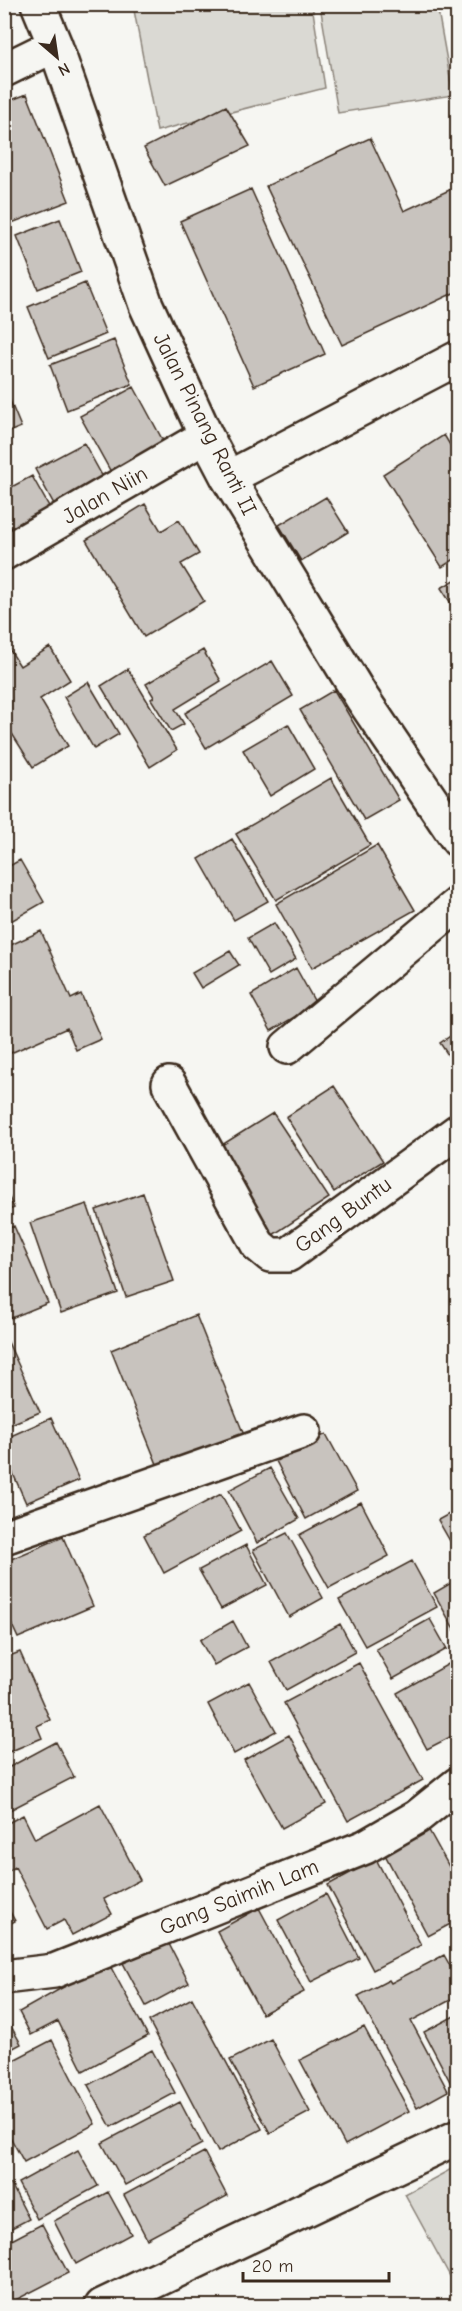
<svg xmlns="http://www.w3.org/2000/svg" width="462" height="2311" font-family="'Comic Neue',sans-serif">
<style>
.pitch{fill:#dad9d3;stroke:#8a8278;stroke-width:1.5}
.building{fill:#c8c3be;stroke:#3b2a1e;stroke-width:1.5}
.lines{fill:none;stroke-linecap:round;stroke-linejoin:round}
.minor-casing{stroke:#3b2a1e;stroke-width:38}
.minor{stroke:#f6f6f2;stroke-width:33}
.labels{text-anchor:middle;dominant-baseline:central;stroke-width:6;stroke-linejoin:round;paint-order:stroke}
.street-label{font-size:22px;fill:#3b2a1e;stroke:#f6f6f2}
</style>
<rect width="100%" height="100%" fill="#f6f6f2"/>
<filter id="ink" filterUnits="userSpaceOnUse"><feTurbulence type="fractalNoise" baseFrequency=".0167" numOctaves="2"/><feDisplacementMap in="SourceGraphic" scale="12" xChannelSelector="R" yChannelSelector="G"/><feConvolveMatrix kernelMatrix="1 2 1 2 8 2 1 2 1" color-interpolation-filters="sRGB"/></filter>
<g filter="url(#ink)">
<path class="pitch" d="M133 5H312L325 88 157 131Z
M320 5H437L453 95 338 113Z
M457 2166V2289L405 2194Z"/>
<path class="building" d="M27 94 69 201 4 226V103Z
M226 106 250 146 165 186 144 148Z
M370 138 404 211 458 186V291L342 345 266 186Z
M251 189 325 354 254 386 180 221Z
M60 219 81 272 38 289 17 236Z
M85 283 106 334 49 358 28 307Z
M114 340 132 384 67 410 50 365Z
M134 387 169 452 116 481 80 416Z
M6 391 21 427 4 434V392Z
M444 435 450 445 458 440V557L442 567 383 474Z
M84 443 110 490 61 517 35 469Z
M32 476 55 517 11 541 4 529V491Z
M326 497 348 532 301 561 279 525Z
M145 504 161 531 179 520 199 554 181 564 204 601 144 637 86 540Z
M458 578V614L441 588Z
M50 647 70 680 40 699 68 746 33 767 4 721V653L10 650 20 666Z
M203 650 221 681 175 709 184 724 171 731 151 699 154 697 146 684Z
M272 661 293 696 206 748 185 713Z
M128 669 177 750 150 767 101 686Z
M88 682 119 734 94 749 64 697Z
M334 690 399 800 364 820 300 710Z
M288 724 314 769 270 796 243 750Z
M331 778 370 845 276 900 236 834Z
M232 839 268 901 234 920 199 859Z
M377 845 415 910 312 968 276 904Z
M20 860 44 902 4 925V869Z
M274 923 296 959 269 975 248 938Z
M41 931 71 999 81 994 101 1039 76 1050 67 1028 4 1056V948Z
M230 951 239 965 201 988 192 973Z
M296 968 316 1004 271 1031 251 995Z
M458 1031V1070L440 1043Z
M334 1086 383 1161 334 1192 286 1117Z
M273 1113 329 1198 273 1235 217 1148Z
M4 1187 14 1208 4 1212Z
M143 1193 174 1281 126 1297 96 1210Z
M87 1204 118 1293 61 1313 30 1223Z
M14 1226 48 1303 4 1321V1230Z
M196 1315 246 1440 161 1474 111 1350Z
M7 1340 40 1412 4 1427V1341Z
M51 1418 79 1480 26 1503 4 1453V1439Z
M326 1434 357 1491 306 1519 276 1461Z
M270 1468 299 1519 257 1543 229 1490Z
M221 1494 241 1531 164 1573 144 1535Z
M361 1502 389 1556 329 1588 299 1535Z
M458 1509V1555L438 1520Z
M287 1533 323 1598 289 1617 253 1550Z
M63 1537 93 1606 18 1638 4 1608V1562Z
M246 1545 267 1585 221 1609 199 1570Z
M412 1561 437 1607 365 1646 339 1600Z
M458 1579V1636L434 1593Z
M430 1619 447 1649 393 1679 376 1649Z
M233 1621 247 1647 214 1665 200 1640Z
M340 1624 355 1652 286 1690 271 1662Z
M20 1652 50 1720 37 1726 42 1738 4 1754V1658Z
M452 1662 458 1672V1733L427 1749 397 1693Z
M359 1663 423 1780 348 1821 284 1703Z
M249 1682 276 1731 234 1754 208 1704Z
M289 1735 326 1804 282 1828 244 1760Z
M56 1742 74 1777 4 1813V1770Z
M100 1804 140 1880 104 1899 112 1914 72 1935 64 1920 47 1929 15 1867 7 1872 4 1867V1825L23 1815 35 1839Z
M426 1825 458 1883V1920L428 1936 382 1849Z
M376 1859 421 1945 373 1970 328 1885Z
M326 1894 359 1958 311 1982 278 1920Z
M4 1901 15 1921 4 1927Z
M259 1908 304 1992 262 2014 217 1931Z
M167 1940 189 1983 146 2006 123 1963Z
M444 1955 458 1980V1996L411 2021 448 2091 417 2108 358 1996 389 1980 391 1983Z
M108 1962 148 2036 83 2071 58 2021 31 2035 19 2012Z
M192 1998 262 2129 218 2152 149 2021Z
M4 2014 21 2044 4 2053Z
M458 2014V2092L456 2093 424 2032Z
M364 2027 409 2111 345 2145 300 2060Z
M271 2039 310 2112 270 2133 230 2060Z
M52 2040 95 2124 24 2162 4 2126V2065Z
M152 2050 175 2093 111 2127 88 2085Z
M180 2102 202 2144 125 2185 102 2143Z
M78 2150 98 2186 37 2219 18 2183Z
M204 2152 227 2196 147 2239 124 2195Z
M11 2184 29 2219 4 2232V2187Z
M108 2192 131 2234 76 2264 54 2221Z
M42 2224 68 2273 4 2306V2244Z"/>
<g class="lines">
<g class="minor-casing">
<path id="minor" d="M38 4 55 45 146 305 206 436 228 478 362 698 458 840
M4 70 55 45
M228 478 458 358
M4 553 206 436
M287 1047 458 904
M169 1084 258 1245 270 1255H288L458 1131
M4 1537 304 1431
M4 1977 54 1971 365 1847 417 1817 458 1784
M102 2306 458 2137"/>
</g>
<use href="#minor" class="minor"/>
</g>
</g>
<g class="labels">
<g class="street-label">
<text transform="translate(205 424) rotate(63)">Jalan Pinang Ranti II</text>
<text transform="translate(105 495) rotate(-30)">Jalan Niin</text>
<text transform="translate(343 1215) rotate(-36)">Gang Buntu</text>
<text transform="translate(239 1897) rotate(-22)">Gang Saimih Lam</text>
</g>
</g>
<rect width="462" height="2311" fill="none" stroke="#f6f6f2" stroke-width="24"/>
<rect x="12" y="12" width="438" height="2287" fill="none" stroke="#3b2a1e" stroke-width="2" filter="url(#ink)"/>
<g transform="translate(57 57) rotate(151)" stroke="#f6f6f2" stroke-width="4.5" paint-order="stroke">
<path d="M0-4.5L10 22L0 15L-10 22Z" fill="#3b2a1e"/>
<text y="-9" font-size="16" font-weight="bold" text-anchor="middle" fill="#3b2a1e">N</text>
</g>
<path d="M243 2272v9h146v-9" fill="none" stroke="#3b2a1e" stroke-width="3"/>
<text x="252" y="2272" font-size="18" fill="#3b2a1e" stroke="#f6f6f2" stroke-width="4.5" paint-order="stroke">20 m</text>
</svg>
